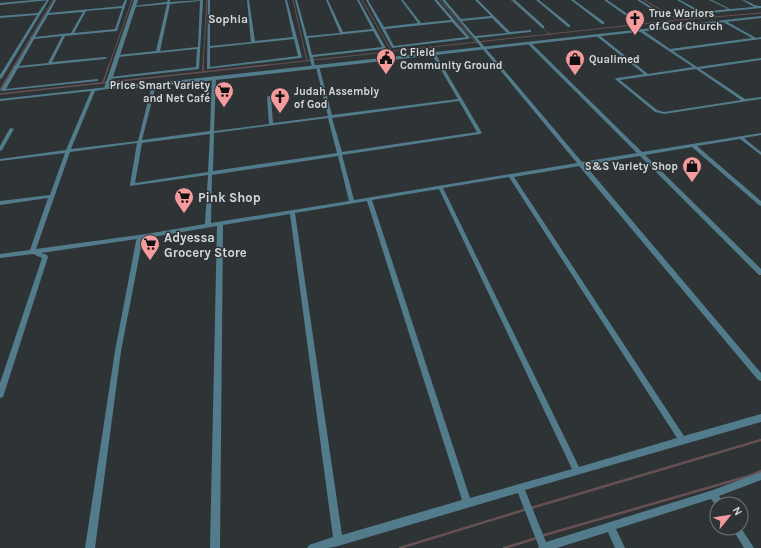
<svg xmlns="http://www.w3.org/2000/svg" width="761" height="548" font-family="Karla,sans-serif">
<style>
.lines{fill:none;stroke-linecap:round;stroke-linejoin:round}
.stream-far2{stroke:#675052;stroke-width:1}
.stream-far1{stroke:#675052;stroke-width:1.5}
.stream{stroke:#675052;stroke-width:2.5}
.minor{fill:#527c8b;fill-rule:evenodd}
.tertiary{fill:#527c8b;fill-rule:evenodd}
.labels{text-anchor:middle;dominant-baseline:central;stroke-width:3;stroke-linejoin:round;paint-order:stroke}
.far-poi-label{font-size:11px;font-weight:bold;fill:#d3d7d9;stroke:#2e3436;text-anchor:start}
.far-neighbourhood-label{font-size:12px;font-weight:bold;fill:#d3d7d9;stroke:#2e3436}
.poi-label{font-size:13px;font-weight:bold;fill:#d3d7d9;stroke:#2e3436;text-anchor:start}
</style>
<rect width="100%" height="100%" fill="#2e3436"/>
<g class="lines">
<path class="stream-far2" d="M293 0 307 61
M362 0 392 52
M440 0 476 43
M511 0 534 20
M644 0 676 19
M542 27 550 35
M14 66 53 0
M109 66 132 0
M203 66 207 0
M259 66 678 20 761 13"/>
<path class="stream-far1" d="M203 72V65
M103 83 109 65
M0 90 15 65
M0 94 268 65"/>
<path class="stream" d="M531 508 761 440
M541 536 749 476 761 471
M400 548 527 509
M504 548 537 538"/>
<path class="minor" d="M47 0H49L2 78 0 79V75L37 15 0 18V16L38 13Z
M54 0H56L49 13 122 6 125 0H127L117 31 65 36 52 62 105 57 107 58 105 59 18 68 6 89 97 79 99 80 97 81 2 91 1 90 14 68 13 67 15 66 31 39 30 38 32 37ZM122 8 115 29 74 33 86 11ZM83 12 71 33 35 37 48 15ZM62 36 48 63 19 66 34 39Z
M168 0H170V2L203 0 199 69 109 79 108 78 110 77 196 67 197 49 118 57 116 56 118 55 156 51 167 4 134 7 133 6 167 2ZM200 1 198 47 160 51 170 4Z
M208 0H210V46L251 42 247 0H249L255 41 293 37 285 0H287L302 57 300 58 207 69ZM294 39 298 56 210 67V48Z
M295 0H297L307 36 340 33 326 0H328L343 32 372 29 357 0H359L386 48 384 49 313 57 315 66 317 65 319 66 332 115 458 99 431 53 433 52 435 53 482 133 480 134 342 155 354 200 577 163 442 0H445L461 19 491 16 475 0H478L510 32 531 30V32H530L477 38 582 162 637 153 528 44V42H530L642 152 761 133V135L744 138 761 152V155L740 139 697 146 761 201V206L759 205 692 147 645 155 761 269V275H759L640 156 585 165 761 373V381L758 380 579 166 514 177 684 436 761 414V422L525 490 546 542 713 490 761 472V480L719 496 724 504H717V507L711 499 616 529 625 548H615L608 532 557 548H538L539 547 518 493 338 546 328 548H307L309 545 333 537 290 214 223 225 220 548H210L217 226 147 238 142 242 121 351 95 548H85L115 351 136 241 137 239 41 253 47 255 48 257 4 394 3 397 0 398V383L42 258 33 254 0 258V254L30 250 48 198 0 205V201L50 195 65 153 0 161V159L66 150 91 91 0 101V99L108 87V89H107L95 91 71 149 138 141 152 85 154 84 156 85 142 140 210 131 212 78 214 77 216 78 214 131 269 124 267 97 269 96 271 97 273 123 328 116 316 67 314 68 312 67ZM492 18 507 33 475 36 462 21ZM373 31 382 47 312 55 308 38ZM459 101 477 132 342 152 332 118ZM328 118 337 153 213 171 214 133ZM210 134 208 172 135 183 142 143ZM137 143 130 185V186L208 175 205 224 146 234 36 249 70 152ZM338 156 349 201 211 223 212 175ZM509 177 677 438 579 467 443 188ZM439 189 572 469 470 498 372 200ZM367 201 462 500 342 535 295 213Z
M366 0H368L384 27 418 23 401 0H403L421 23 451 20 434 0H437L470 38 468 39 392 48ZM452 22 466 37 394 46 385 29Z
M512 0H515L544 26V28H542Z
M536 0H539L570 25V27H568Z
M571 0H574L604 22V24H602Z
M604 0H607L635 19 632 20Z
M637 0H640L665 15 662 16Z
M677 0H680L702 12 728 9 709 0H712L730 9 754 7 742 0C749 0 754 7 761 6V8L701 14Z
M724 20 756 38 761 37V39L673 51 697 67 761 58V60L700 69 745 99 761 97V99L664 114 655 112 615 79 617 78 644 74 595 35 598 34 648 74 693 67 639 31V29H641L670 49 752 38 723 22 722 21ZM696 69 741 100 664 112 657 110 620 80Z
M10 128 14 129 2 150 0 151V146Z
M732 528H741L754 548H744Z"/>
<path class="tertiary" d="M34 0H50L0 5V3Z
M134 0H138L110 86 154 83 761 16V18L154 87 105 89 104 88Z"/>
</g>
<defs>
<g id="church-pin" transform="scale(1)"><path d="M0 17L-7.5 6A9.5 9.5 0 1 1 7.5 6Z" fill="#f59b9d" stroke="#2e3436"/><path d="M-1.2-6h2.4v3.5h3.3v2.4h-3.3V6h-2.4V-.1h-3.3v-2.4h3.3Z" fill="#111"/></g>
<g id="civic-pin" transform="scale(1)"><path d="M0 17L-7.5 6A9.5 9.5 0 1 1 7.5 6Z" fill="#f59b9d" stroke="#2e3436"/><path d="M-.6-6.5H3V-4.5H.6V-3L4-1V1h2V6H-6V1h2V-1L-.6-3ZM-1.2 2.5V6h2.4V2.5Z" fill="#111"/></g>
<g id="shop-pin" transform="scale(1)"><path d="M0 17L-7.5 6A9.5 9.5 0 1 1 7.5 6Z" fill="#f59b9d" stroke="#2e3436"/><path d="M-5-2.5h2.3a2.7 3.5 0 0 1 5.4 0H5L5.5 6h-11ZM-1.5-2.5h3a1.5 2.3 0 0 0-3 0Z" fill="#111"/></g>
<g id="supermarket-pin" transform="scale(1)"><path d="M0 17L-7.5 6A9.5 9.5 0 1 1 7.5 6Z" fill="#f59b9d" stroke="#2e3436"/><path d="M-6-5.5h2.5l.6 2H6L4.5 2H-2.5L-4.4-4H-6ZM-1.5 3.2a1.3 1.3 0 1 0 .1 0ZM3 3.2a1.3 1.3 0 1 0 .1 0Z" fill="#111"/></g>
</defs>
<g fill-rule="evenodd">
<use href="#church-pin" x="635" y="19"/>
<use href="#civic-pin" x="386" y="58"/>
<use href="#shop-pin" x="575" y="59"/>
<use href="#supermarket-pin" x="224" y="91"/>
<use href="#church-pin" x="280" y="97"/>
<use href="#shop-pin" x="692" y="166"/>
<use href="#supermarket-pin" x="184" y="197"/>
<use href="#supermarket-pin" x="150" y="244"/>
</g>
<g class="labels">
<g class="far-poi-label">
<text x="649" y="13">True Wariors<tspan x="649" dy="13">of God Church</tspan></text>
<text x="400" y="52">C Field<tspan x="400" dy="13">Community Ground</tspan></text>
<text x="589" y="59">Qualimed</text>
<text x="210" y="85" text-anchor="end">Price Smart Variety<tspan x="210" dy="13">and Net Café</tspan></text>
<text x="294" y="91">Judah Assembly<tspan x="294" dy="13">of God</tspan></text>
<text x="678" y="166" text-anchor="end">S&amp;S Variety Shop</text>
</g>
<g class="far-neighbourhood-label">
<text x="228" y="19">Sophia</text>
</g>
<g class="poi-label">
<text x="198" y="197">Pink Shop</text>
<text x="164" y="237">Adyessa<tspan x="164" dy="15">Grocery Store</tspan></text>
</g>
</g>
<g transform="translate(729 516) rotate(60)"><circle r="19" fill="#2e3436" stroke="#707577"/>
<path d="M0-3L7 15L0 10L-7 15Z" fill="#f59b9d"/>
<text y="-6" font-size="11" font-weight="bold" text-anchor="middle" fill="#d3d7d9">N</text>
</g>
</svg>
